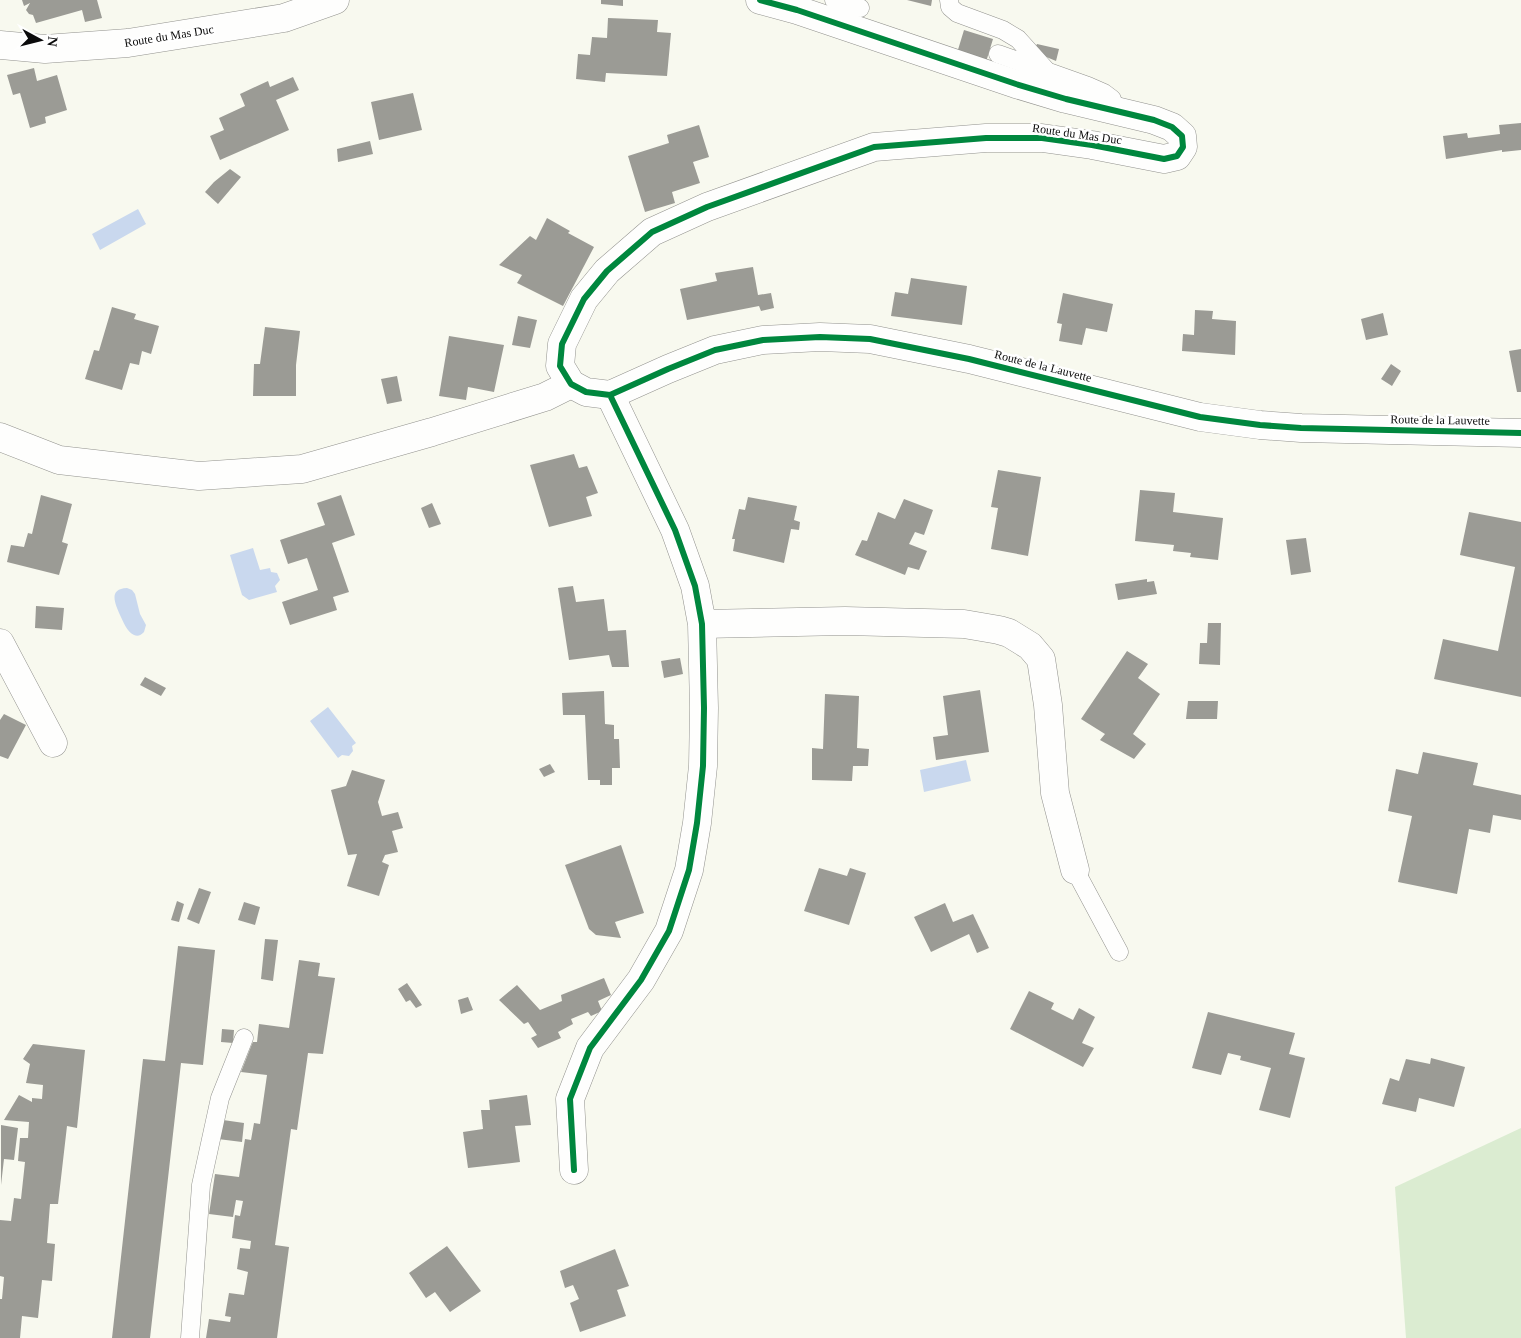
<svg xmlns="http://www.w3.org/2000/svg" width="1521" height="1338" font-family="Georgia,serif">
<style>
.green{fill:#dbecd1}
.water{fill:#c9d8ee}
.building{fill:#9b9b95}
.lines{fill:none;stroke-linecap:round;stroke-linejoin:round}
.service-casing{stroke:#92928e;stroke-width:19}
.minor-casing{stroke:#92928e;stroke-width:29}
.tertiary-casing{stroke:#92928e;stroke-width:29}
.service{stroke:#fefefd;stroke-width:18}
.minor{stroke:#fefefd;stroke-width:28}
.tertiary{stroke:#fefefd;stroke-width:28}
.cycleway-casing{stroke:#fff;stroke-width:9}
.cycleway{stroke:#00873e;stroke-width:6}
.labels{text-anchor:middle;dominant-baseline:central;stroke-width:5;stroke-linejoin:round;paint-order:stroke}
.street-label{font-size:12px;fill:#0b0b0b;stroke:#fff}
</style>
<rect width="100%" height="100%" fill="#f8f9ef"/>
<path class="green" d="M1521 1128V1338H1406L1395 1187Z"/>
<path class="water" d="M138 209 146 224 100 250 92 234Z
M253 548 260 570 270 568 271 572 277 573 280 580 275 586 277 592 249 600 242 595 230 555Z
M127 588 132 590 135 594 140 614 146 625 144 632C141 635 138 637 134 635 127 632 123 621 120 615 115 603 108 589 127 588Z
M328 707 356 743 352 746 353 751 349 756 342 755 338 758 310 721Z
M966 760 971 781 924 792 920 770Z"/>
<path class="building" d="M22 0H97L102 18 85 22 82 10 36 23 33 15 29 14 26 10 30 3 24 6Z
M601 0H623V6L601 4Z
M907 0H932L931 6Z
M608 18 658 20 657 32 671 33 667 76 606 73 605 82 576 79 578 54 590 55 592 37 607 38Z
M964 30 993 39 986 62 957 53Z
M1037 44 1059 49 1056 61 1044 56 1035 48Z
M34 68 37 81 57 75 67 110 45 117 46 123 30 128 20 93 13 95 7 75Z
M293 77 299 90 276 100 289 130 220 160 210 136 224 130 219 118 245 106 240 94 268 81 270 87Z
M413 93 422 130 379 140 371 102Z
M1521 123V150L1502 152V150L1446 159 1443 136 1467 133 1468 138 1500 134 1499 125Z
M699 125 709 157 693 162 700 183 672 192 675 203 645 212 628 156 669 143 667 135Z
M370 141 373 154 338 162 337 149Z
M230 169 241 177 218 204 205 192 214 182Z
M547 218 570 231 568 233 594 247 563 306 517 283 522 275 499 265 530 236 536 240Z
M753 267 758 295 771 293 774 308 761 311 759 306 687 320 680 289 717 281 715 273Z
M911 278 967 286 962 325 891 316 895 292 908 294Z
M1063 293 1113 304 1107 332 1086 328 1082 345 1059 341 1062 324 1057 323Z
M112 307 136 314 134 319 159 326 151 354 142 351 139 365 130 363 122 390 85 379 94 350 99 351Z
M1195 310 1213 311 1212 319 1236 321 1235 355 1182 351 1183 334 1194 335Z
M1383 313 1388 335 1366 340 1361 319Z
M518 316 537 320 530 348 512 345Z
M265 327 300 331 296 365V396H253L254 364H260Z
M449 336 504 345 494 392 468 387 466 400 439 396Z
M1521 349V392H1517L1509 351Z
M1391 364 1401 371 1392 386 1381 379Z
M397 376 402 401 387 404 381 379Z
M574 454 579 468 587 466 598 493 586 497 592 516 549 527 530 465Z
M998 470 1041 477 1028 556 991 549 998 508 991 507Z
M1140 490 1175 493 1173 512 1223 518 1218 560 1190 557 1191 553 1173 551 1174 545 1135 541Z
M41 495 72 504 62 542 68 544 59 575 7 562 11 545 24 547 28 533 32 534Z
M341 495 355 535 332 543 349 592 333 597 337 610 290 625 282 602 318 590 307 558 288 564 280 540 325 525 317 503Z
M748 497 797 506 794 520 800 522 799 530 791 529 784 563 733 551 735 539H732L739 509 745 510Z
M904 499 933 510 924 535 915 532 909 544 927 551 919 570 908 567 905 575 855 555 862 540 867 541 878 512 895 519Z
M432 503 441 524 429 528 421 508Z
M1469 512 1521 522V697L1434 679 1443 639 1498 651 1515 567 1460 555Z
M1306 538 1311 572 1291 575 1286 540Z
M1147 579V582L1154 581 1157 594 1118 600 1115 584Z
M573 586 576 602 604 599 608 631 626 630 629 667H612L609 655 569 660 558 588Z
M36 606 64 608 62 630 35 628Z
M1208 623H1221L1220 665 1199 664 1200 643H1207Z
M1127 651 1148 664 1138 678 1160 694 1133 734 1146 744 1134 759 1100 740 1105 734 1081 719Z
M680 658 683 674 664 678 661 661Z
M145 677 166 688 161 696 140 685Z
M980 690 989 752 936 760 933 737 948 735 943 696Z
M604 691 605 724 614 725V739H619L620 768H612V785H600V780H588L585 715H563L562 693Z
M825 694 859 696 857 748 869 749 868 766H853L852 781 812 780V748L823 749Z
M1188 701H1218L1217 719H1186Z
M4 714 26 725 8 759 0 756V720Z
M1423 752 1478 763 1473 785 1521 795V820L1493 815 1490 833 1469 829 1457 894 1398 882 1412 816 1388 811 1396 769 1418 774Z
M550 764 555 772 544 777 539 769Z
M352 770 385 780 378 802 382 816 398 812 403 828 392 831 398 852 385 855 382 862 389 865 379 896 347 886 357 854 348 855 331 790 346 786Z
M621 845 644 913 615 922 621 938 596 935 589 929 565 865Z
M819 868 847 876 850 868 866 873 849 925 804 911Z
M199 888 211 892 199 924 187 919Z
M177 901 184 904 179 922 171 920Z
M244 902 260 907 255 925 238 920Z
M945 903 953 922 973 914 989 948 977 953 969 934 931 952 914 917Z
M265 939 278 940 273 981 261 979Z
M178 946 215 950 203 1065 181 1063 150 1338H112L143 1059 165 1061Z
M299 960 320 963 318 976 335 978 323 1054 308 1053 297 1130 291 1129 275 1245 289 1247 277 1338H206L209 1319 230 1322 231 1317 225 1316 229 1293 244 1295 248 1272 237 1269 240 1248 250 1249 251 1241 232 1238 235 1215 240 1216 243 1201 236 1200 233 1217 209 1214 215 1174 239 1177 245 1139 251 1140 254 1123 260 1124 267 1075 241 1072 252 1044 253 1042H257L259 1024 289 1028Z
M604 978 611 995 598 1001 602 1011 591 1016 588 1012 571 1019 573 1024 558 1032 561 1038 538 1048 531 1038 537 1035 528 1022 524 1024 499 1000 517 985 540 1010 562 1001 561 995Z
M407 983 422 1005 416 1008 410 1000 406 1002 398 989Z
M1029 991 1054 1003 1051 1009 1073 1020 1079 1008 1095 1017 1082 1043 1094 1048 1083 1067 1010 1029Z
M468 997 473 1010 461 1014 458 1000Z
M1208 1012 1295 1033 1289 1054 1305 1058 1290 1118 1259 1110 1271 1068 1240 1060 1241 1056 1228 1053 1221 1075 1192 1068Z
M222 1029 234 1030 233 1043 221 1042Z
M33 1044 85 1050 77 1128 67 1126 58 1204H50L47 1243 55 1244 52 1281 42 1280 38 1318 22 1316 20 1338H0V1299H2L4 1277 0 1276V1220L11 1221 14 1198 21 1199 25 1162 18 1161 20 1138H28L29 1122 4 1120 19 1095 32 1102V1098L42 1099 43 1085 26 1083 30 1064 23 1059Z
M1431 1058 1465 1067 1454 1107 1419 1098 1416 1112 1382 1104 1390 1078 1399 1081 1406 1059 1430 1064Z
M527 1095 531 1125 515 1126 520 1162 468 1168 463 1132 483 1129 481 1110H490L489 1100Z
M223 1120 244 1123 242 1142 218 1139Z
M1 1125 18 1128 14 1160 4 1159 1 1185Z
M447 1246 481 1291 450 1312 435 1292 426 1298 409 1273Z
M615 1249 629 1286 617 1290 626 1316 580 1332 570 1303 579 1299 573 1285 565 1288 560 1271Z"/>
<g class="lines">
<g class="service-casing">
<path id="service" d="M834 0 860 8
M949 0 950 7 957 13 1003 30 1018 39 1046 70
M998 54 1088 86 1104 93 1112 99 1114 110
M1075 870 1119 952
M190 1338 201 1185 220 1098 244 1038"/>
</g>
<g class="minor-casing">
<path id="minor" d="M0 437 59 460 199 476 302 469 432 432 545 397 571 384
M702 624 845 621 964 624 999 630 1009 633 1030 646 1041 659 1048 705 1055 793 1075 870
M0 643 53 743
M574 1170 570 1099 590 1048 641 980 669 931 689 870 697 823 703 766 704 708 702 624 695 586 675 530 610 395"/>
</g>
<g class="tertiary-casing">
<path id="tertiary" d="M760 0 797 10 1016 84 1066 99 1154 120 1172 127 1182 136 1183 147 1177 156 1164 159 1092 145 1042 138H986L874 147 707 207 652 232 607 271 584 299 562 344 560 366 571 384 586 392 610 395 668 369 715 350 763 340 820 337 870 339 969 359 1200 417 1260 425 1301 428 1521 433
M0 45 45 49 128 43 284 18 335 0"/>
</g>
<use href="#service" class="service"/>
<use href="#minor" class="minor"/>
<use href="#tertiary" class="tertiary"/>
<g class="cycleway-casing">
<path id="cycleway" d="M760 0 797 10 1016 84 1066 99 1154 120 1172 127 1182 136 1183 147 1177 156 1164 159 1092 145 1042 138H986L874 147 707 207 652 232 607 271 584 299 562 344 560 366 571 384 586 392 610 395 668 369 715 350 763 340 820 337 870 339 969 359 1200 417 1260 425 1301 428 1521 433
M574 1170 570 1099 590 1048 641 980 669 931 689 870 697 823 703 766 704 708 702 624 695 586 675 530 610 395"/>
</g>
<use href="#cycleway" class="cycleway"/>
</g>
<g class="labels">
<g class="street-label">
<text transform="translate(169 36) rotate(-9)">Route du Mas Duc</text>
<text transform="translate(1077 134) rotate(8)">Route du Mas Duc</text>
<text transform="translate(1043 366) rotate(14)">Route de la Lauvette</text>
<text transform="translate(1440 420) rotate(1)">Route de la Lauvette</text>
</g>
</g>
<g transform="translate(40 40) rotate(97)" stroke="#ffffff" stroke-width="4" paint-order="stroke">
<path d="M0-4L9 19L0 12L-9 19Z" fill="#0b0b0b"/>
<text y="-8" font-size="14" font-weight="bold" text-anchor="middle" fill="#0b0b0b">N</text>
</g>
</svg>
